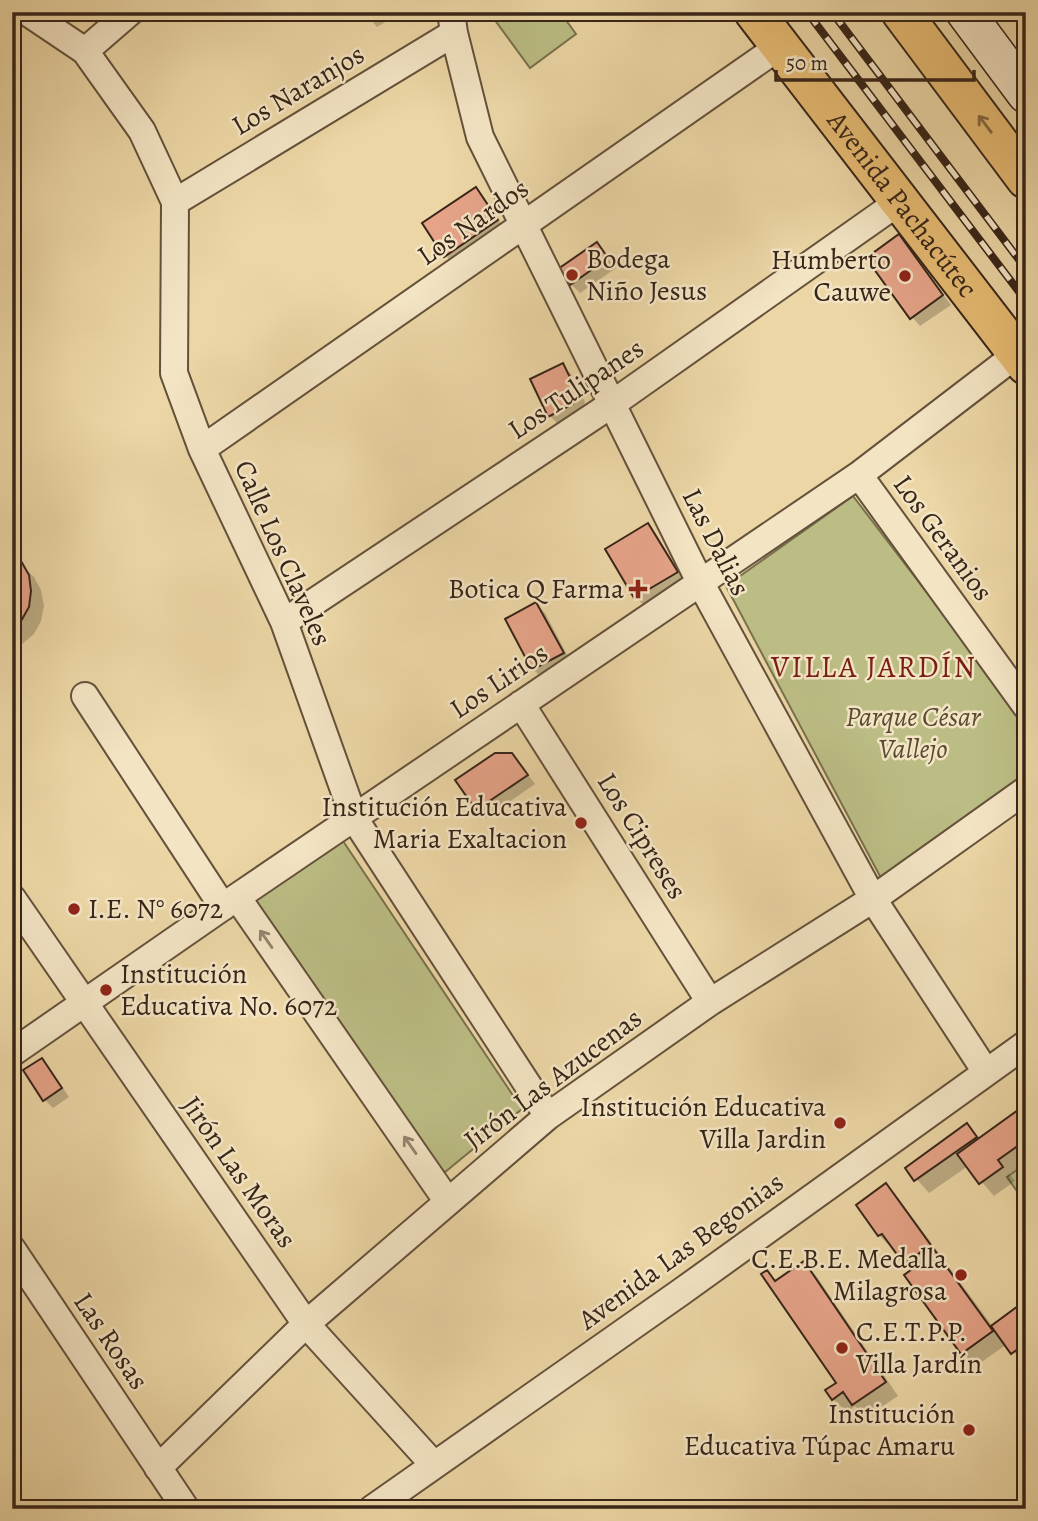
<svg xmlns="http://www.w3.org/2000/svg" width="1038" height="1521" font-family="Alegreya,serif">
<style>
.green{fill:#bbbd84;stroke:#79714e;stroke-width:2}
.shadow{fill:#0003}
.building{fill:#e6a388;stroke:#372518;stroke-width:2}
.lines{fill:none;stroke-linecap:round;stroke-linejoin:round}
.street-casing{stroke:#64513b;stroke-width:30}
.secondary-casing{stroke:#372518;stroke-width:40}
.primary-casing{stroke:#372518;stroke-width:42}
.street{stroke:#f3e4c4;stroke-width:26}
.secondary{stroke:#f3e4c4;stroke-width:37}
.primary{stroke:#e6bb72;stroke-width:38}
.rail-casing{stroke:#372518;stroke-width:8}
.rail{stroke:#f3e4c4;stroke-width:5;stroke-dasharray:16;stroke-linecap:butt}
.oneway{stroke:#866840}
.oneway2{stroke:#95846e}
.poi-dot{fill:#8f2418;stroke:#f3e4c4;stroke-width:2.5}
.labels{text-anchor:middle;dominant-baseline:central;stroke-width:5;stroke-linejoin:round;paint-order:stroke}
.street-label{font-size:28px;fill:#372518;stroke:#f3e4c4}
.poi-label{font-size:28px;fill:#372518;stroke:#f3e4c4;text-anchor:end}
.park-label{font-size:28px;font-style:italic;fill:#584b33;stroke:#f3e4c4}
.neighbourhood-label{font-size:30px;letter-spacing:2px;fill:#7a1f14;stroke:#f3e4c4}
</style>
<rect width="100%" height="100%" fill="#ecd6a5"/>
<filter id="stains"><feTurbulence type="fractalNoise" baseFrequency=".00286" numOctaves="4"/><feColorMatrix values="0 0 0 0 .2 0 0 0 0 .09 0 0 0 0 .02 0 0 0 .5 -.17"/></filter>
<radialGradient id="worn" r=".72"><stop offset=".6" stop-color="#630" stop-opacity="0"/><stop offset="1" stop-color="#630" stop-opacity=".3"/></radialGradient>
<path class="green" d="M489 12H560L576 34 530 68Z
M853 496 1026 722V773L881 878 726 586Z
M343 841 522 1109 439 1177 252 900Z
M1026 1163V1204L1007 1177Z"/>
<path class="shadow" d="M365 12H402L377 27Z
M475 189 484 198 505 230 454 264 446 256Z
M899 237 951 305 920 326 912 317Z
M597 245 616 268 580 293 571 284Z
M562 365 571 374 585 402 581 413 558 424 550 416Z
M648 525 656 534 685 582 644 606 636 597 607 550Z
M12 556 34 577 41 590 44 606 41 621 34 634 22 644 12 648Z
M536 604 545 613 571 662 542 678 533 669Z
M512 754 535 784 486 818 477 809Z
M41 1060 50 1069 69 1097 53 1108 45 1100Z
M1018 1113 1026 1121V1162L1009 1174 1015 1181 994 1196 968 1166 929 1193 907 1168 967 1125 981 1139Z
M886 1185 899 1199 993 1327 1026 1302V1366L1007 1344 976 1366 963 1353 907 1276 913 1271 879 1235Z
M804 1263 817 1277 898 1396 866 1417 855 1406 847 1412 833 1399 839 1384 767 1272 777 1282Z"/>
<path class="building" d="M363 12H380L367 20Z
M476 187 498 220 444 257 422 223Z
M899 234 943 295 910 319 866 258Z
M597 242 608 258 570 285 558 269Z
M563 363 577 392 573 404 548 417 530 379Z
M648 523 678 572 634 598 605 549Z
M12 554 21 561 29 575 31 591 29 607 21 621 12 628Z
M536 602 564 653 532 670 505 619Z
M495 753H512L528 775 476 810 455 780Z
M42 1058 62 1088 43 1101 23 1070Z
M1018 1110 1026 1122V1140L998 1160 1003 1167 979 1184 957 1154Z
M967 1123 977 1137 914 1181 905 1168Z
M886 1183 993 1331 961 1354 904 1275 926 1259 921 1252 904 1264 882 1234 878 1236 856 1205Z
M804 1261 886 1382 852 1405 843 1392 832 1400 825 1390 836 1383 761 1274 767 1270 775 1281Z
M1026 1300V1343L1011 1354 991 1326Z"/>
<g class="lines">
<g class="street-casing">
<path id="street" d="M27 12 85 51 142 131 175 202 174 373 202 449 284 622 354 818 548 1116
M451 12 454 33 480 137 700 582 873 899 986 1072
M85 51 130 12
M175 202 454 33
M202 449 780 46
M859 475 1026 706
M284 622 612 404 900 201
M85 696 223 907
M521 704 710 1002
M237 897 448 1202
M12 898 306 1324 434 1465
M12 1053 237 897 859 475 1017 354
M12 1249 186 1509
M158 1468 306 1324 548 1116 710 1002 873 899 1026 790
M372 1509 681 1292 1026 1044"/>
</g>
<g class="secondary-casing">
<path id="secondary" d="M965 12 1026 94"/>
</g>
<g class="primary-casing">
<g id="primary">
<path id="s1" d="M754 12 1026 365"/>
<path d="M901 12 1026 179"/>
</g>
</g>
<use href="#street" class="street"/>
<use href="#secondary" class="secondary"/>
<use href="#primary" class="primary"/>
<g class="rail-casing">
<path id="rail" d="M807 12 1026 301
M832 12 1026 269"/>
</g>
<use href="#rail" class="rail"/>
</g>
<defs><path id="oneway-shaft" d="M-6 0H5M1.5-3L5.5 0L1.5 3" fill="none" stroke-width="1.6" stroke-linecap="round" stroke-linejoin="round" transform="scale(1.75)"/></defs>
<use class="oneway" href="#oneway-shaft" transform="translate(985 124) rotate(-127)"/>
<g class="oneway2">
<use href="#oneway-shaft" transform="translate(266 939) rotate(-125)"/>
<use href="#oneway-shaft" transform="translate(410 1145) rotate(-125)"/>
</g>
<g class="poi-dot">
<circle cx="572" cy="275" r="7"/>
<circle cx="905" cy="276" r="7"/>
<path d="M634.5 578.5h7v7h7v7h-7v7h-7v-7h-7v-7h7z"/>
<circle cx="581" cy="823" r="7"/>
<circle cx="74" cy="909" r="7"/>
<circle cx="106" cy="990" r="7"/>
<circle cx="840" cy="1123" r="7"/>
<circle cx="961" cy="1275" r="7"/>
<circle cx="842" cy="1348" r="7"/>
<circle cx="969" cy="1430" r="7"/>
</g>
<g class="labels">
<g class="street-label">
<text transform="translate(298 90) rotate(-31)">Los Naranjos</text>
<text stroke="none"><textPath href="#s1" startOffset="243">Avenida Pachacútec</textPath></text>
<text transform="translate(473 222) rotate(-35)">Los Nardos</text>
<text transform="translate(576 389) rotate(-34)">Los Tulipanes</text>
<text transform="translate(943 538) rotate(54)">Los Geranios</text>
<text transform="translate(716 542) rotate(63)">Las Dalias</text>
<text transform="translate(283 553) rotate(66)">Calle Los Claveles</text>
<text transform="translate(499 681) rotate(-34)">Los Lirios</text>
<text transform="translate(642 836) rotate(58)">Los Cipreses</text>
<text transform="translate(553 1079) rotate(-37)">Jirón Las Azucenas</text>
<text transform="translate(239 1172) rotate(55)">Jirón Las Moras</text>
<text transform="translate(681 1251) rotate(-36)">Avenida Las Begonias</text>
<text transform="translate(111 1341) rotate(56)">Las Rosas</text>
</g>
<g class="poi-label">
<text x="586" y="259" text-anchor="start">Bodega<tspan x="586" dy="32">Niño Jesus</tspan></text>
<text x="891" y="260">Humberto<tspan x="891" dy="32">Cauwe</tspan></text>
<text x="624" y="589">Botica Q Farma</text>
<text x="567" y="807">Institución Educativa<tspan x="567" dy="32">Maria Exaltacion</tspan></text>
<text x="88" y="909" text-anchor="start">I.E. N° 6072</text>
<text x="120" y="974" text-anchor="start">Institución<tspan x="120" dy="32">Educativa No. 6072</tspan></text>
<text x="826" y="1107">Institución Educativa<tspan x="826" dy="32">Villa Jardin</tspan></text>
<text x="947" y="1259">C.E.B.E. Medalla<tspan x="947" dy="32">Milagrosa</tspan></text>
<text x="856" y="1332" text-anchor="start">C.E.T.P.P.<tspan x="856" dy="32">Villa Jardín</tspan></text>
<text x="955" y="1414">Institución<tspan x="955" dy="32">Educativa Túpac Amaru</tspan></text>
</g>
<g class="park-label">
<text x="913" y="717">Parque César<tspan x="913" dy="32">Vallejo</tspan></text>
</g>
<g class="neighbourhood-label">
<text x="874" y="667">VILLA JARDÍN</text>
</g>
</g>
<rect width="1038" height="1521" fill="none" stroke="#ecd6a5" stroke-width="42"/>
<rect x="14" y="14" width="1010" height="1493" fill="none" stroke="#372518" stroke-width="3.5"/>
<rect x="21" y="21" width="996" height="1479" fill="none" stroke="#372518" stroke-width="2"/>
<path d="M776 70v10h198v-10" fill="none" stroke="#372518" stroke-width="3.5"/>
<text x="786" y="70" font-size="21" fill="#372518" stroke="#f3e4c4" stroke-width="5" paint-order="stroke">50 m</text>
<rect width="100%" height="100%" filter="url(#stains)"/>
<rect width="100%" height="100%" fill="url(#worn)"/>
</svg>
